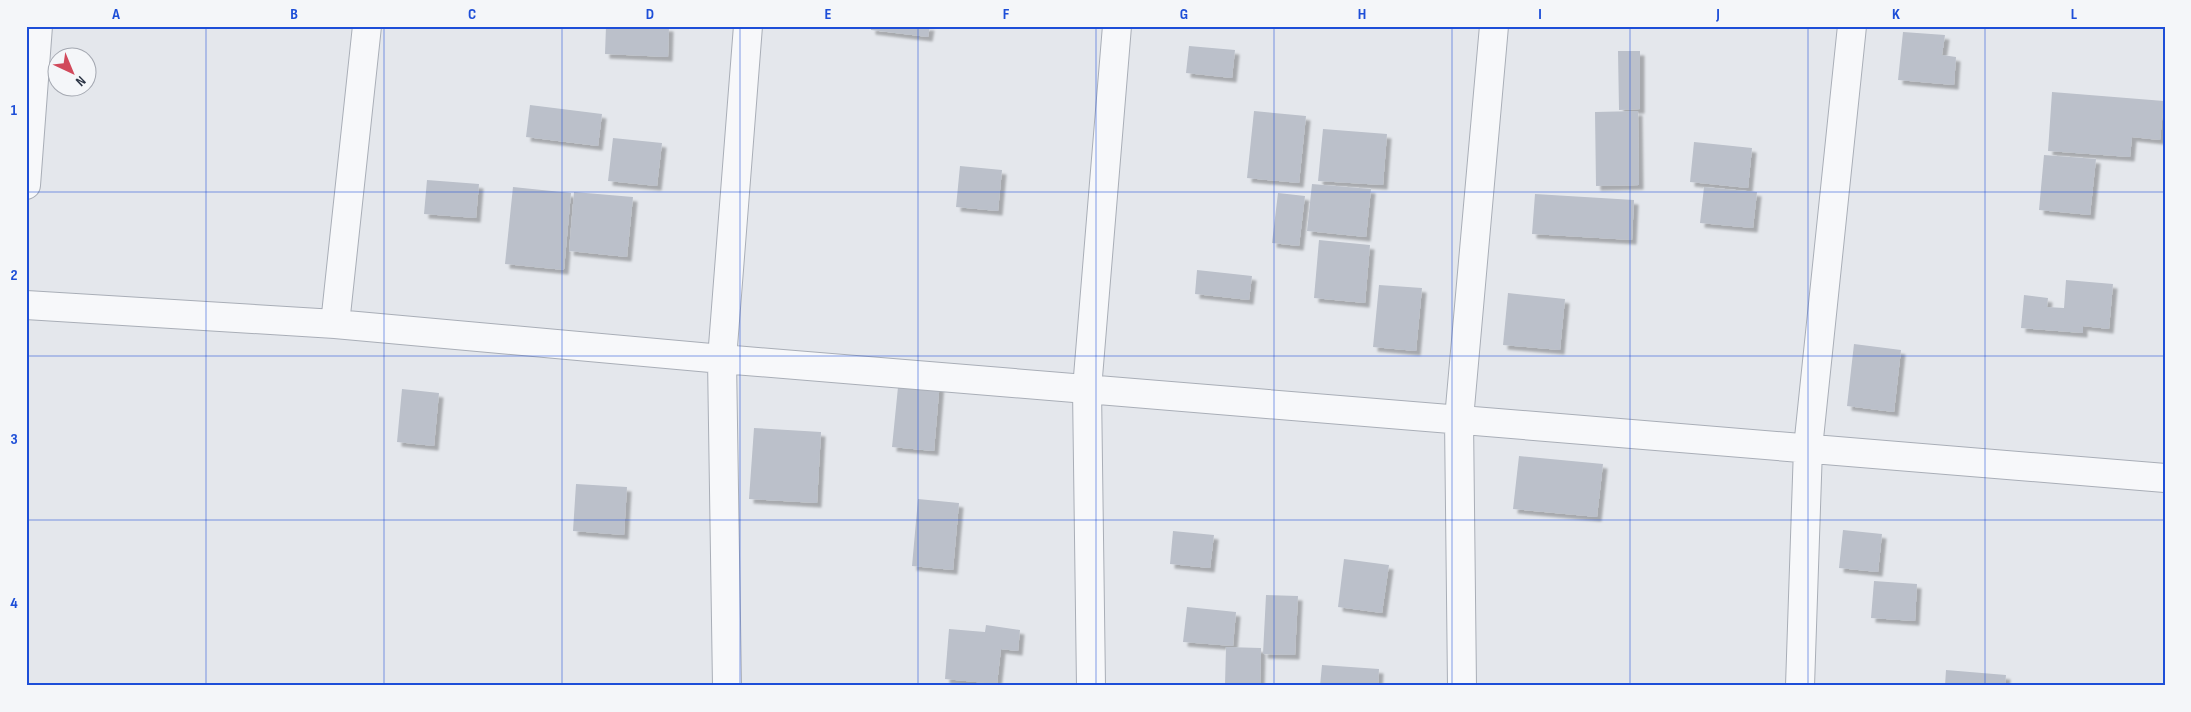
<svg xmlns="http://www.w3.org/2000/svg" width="2191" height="712" font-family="'Sofia Sans Condensed',sans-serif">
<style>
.building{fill:#bbc0ca;filter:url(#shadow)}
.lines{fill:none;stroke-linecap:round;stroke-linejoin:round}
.street-casing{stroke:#a9aeb7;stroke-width:30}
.street{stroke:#f7f8fa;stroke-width:28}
.grid{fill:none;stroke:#1d4ed8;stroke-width:1;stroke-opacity:0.55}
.neatline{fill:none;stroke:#1d4ed8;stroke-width:2}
.grid-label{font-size:16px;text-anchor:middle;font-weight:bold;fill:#1d4ed8}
</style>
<defs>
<filter id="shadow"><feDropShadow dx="4.5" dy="4.5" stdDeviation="1" flood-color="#0004"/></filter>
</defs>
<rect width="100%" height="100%" fill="#e4e7ec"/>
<path class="building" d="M606 26 669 27 668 57 605 54Z
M871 26H930L928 37 871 30Z
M1903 32 1945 35 1942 55 1956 57 1954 85 1898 80Z
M1189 46 1235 50 1232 78 1186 73Z
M1618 51H1640V109L1619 110Z
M2052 92 2164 101 2160 140 2132 137 2130 157 2048 151Z
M530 105 602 114 598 146 526 137Z
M1254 111 1306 116 1299 183 1247 178Z
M1638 111 1639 185 1596 186 1595 112Z
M1323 129 1387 134 1383 185 1318 181Z
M613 138 662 143 657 186 608 181Z
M1694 142 1752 148 1748 188 1690 182Z
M2044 155 2096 159 2090 215 2039 210Z
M960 166 1002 170 998 211 956 207Z
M427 180 479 184 476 218 424 214Z
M1312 184 1371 189 1366 237 1307 231Z
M513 187 571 193 564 270 505 264Z
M1704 187 1757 192 1753 228 1700 223Z
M574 192 633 197 627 257 569 251Z
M1278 193 1305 196 1299 246 1272 243Z
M1535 194 1634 200 1632 240 1532 234Z
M1319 240 1370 245 1365 303 1314 298Z
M1197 270 1252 276 1249 300 1195 294Z
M2066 280 2113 284 2109 329 2083 326V333L2021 328 2024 295 2048 298 2047 307 2064 308Z
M1379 285 1422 288 1416 351 1373 347Z
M1508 293 1565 299 1560 350 1503 345Z
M1854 344 1901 350 1894 412 1847 406Z
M899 377 940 381 934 451 892 447Z
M402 389 439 393 434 446 397 442Z
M754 428 821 432 817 503 749 499Z
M1519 456 1603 464 1597 517 1513 509Z
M576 484 627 487 624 535 573 531Z
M918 499 959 503 953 570 912 566Z
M1843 530 1882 534 1878 572 1839 568Z
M1173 531 1214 535 1210 568 1170 564Z
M1344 559 1389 565 1382 613 1338 607Z
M1874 581 1917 584 1915 621 1871 618Z
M1266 595 1298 596 1295 655 1263 654Z
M1187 607 1236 612 1233 646 1183 642Z
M986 625 1020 630 1018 651 1001 649 997 684 945 679 949 629 985 632Z
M1226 647 1261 648 1260 686 1225 685Z
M1322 665 1379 669 1378 686H1320Z
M1946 670 2006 675 2005 686H1945Z"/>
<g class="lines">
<g class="street-casing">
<path id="street" d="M26 185 38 26
M26 305 335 324 722 359 2165 478
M335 324 367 26
M727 686 722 359 748 26
M1091 686 1087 389 1117 26
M1462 686 1459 419 1494 26
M1800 686 1808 448 1852 26"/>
</g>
<use href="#street" class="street"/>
</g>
<path class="grid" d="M206 26V686M384 26V686M562 26V686M740 26V686M918 26V686M1096 26V686M1274 26V686M1452 26V686M1630 26V686M1808 26V686M1985 26V686M26 192H2165M26 356H2165M26 520H2165"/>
<rect width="2191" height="712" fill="none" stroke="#f4f6f9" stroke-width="55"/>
<g transform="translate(72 72) rotate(136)"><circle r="24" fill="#f4f6f9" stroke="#a4a8b1"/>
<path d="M0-4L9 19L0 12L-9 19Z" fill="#d1495b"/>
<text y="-8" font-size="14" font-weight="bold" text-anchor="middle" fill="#2b3445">N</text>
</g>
<rect x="28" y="28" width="2136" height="656" class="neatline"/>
<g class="grid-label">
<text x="116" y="19">A</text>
<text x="294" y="19">B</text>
<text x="472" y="19">C</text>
<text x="650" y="19">D</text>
<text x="828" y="19">E</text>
<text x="1006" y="19">F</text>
<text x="1184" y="19">G</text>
<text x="1362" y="19">H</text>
<text x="1540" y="19">I</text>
<text x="1718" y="19">J</text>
<text x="1896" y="19">K</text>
<text x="2074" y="19">L</text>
<text x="14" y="115">1</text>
<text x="14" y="280">2</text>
<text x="14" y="444">3</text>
<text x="14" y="608">4</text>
</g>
</svg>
